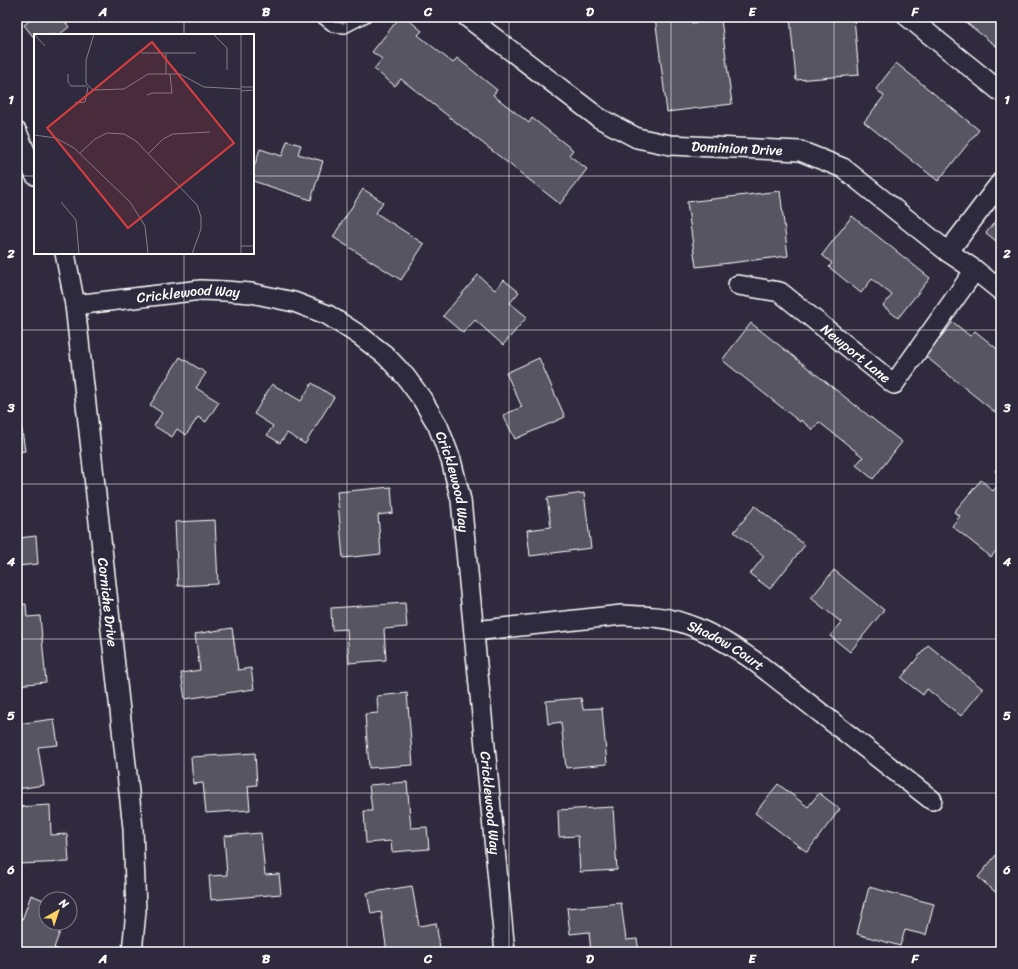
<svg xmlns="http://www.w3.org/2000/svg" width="1018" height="969" font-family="Sriracha,sans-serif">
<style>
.building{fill:#595564;stroke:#fff}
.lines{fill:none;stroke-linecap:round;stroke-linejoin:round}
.service-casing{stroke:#fff;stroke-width:12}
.minor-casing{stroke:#fff;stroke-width:22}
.service{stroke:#2f2a3d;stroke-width:9}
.minor{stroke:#2f2a3d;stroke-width:19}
.grid{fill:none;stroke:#fff;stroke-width:1;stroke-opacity:0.55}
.labels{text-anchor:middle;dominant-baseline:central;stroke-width:3;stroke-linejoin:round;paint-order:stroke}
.street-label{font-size:14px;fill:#fff;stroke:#2f2a3d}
.inset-road{fill:none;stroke:#827f8b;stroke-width:1}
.view{fill:#da3e3e;fill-opacity:0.15;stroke:#da3e3e;stroke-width:2}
.inset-edge{fill:none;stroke:#fff;stroke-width:2}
.neatline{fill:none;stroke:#fff;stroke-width:1.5}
.grid-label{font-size:13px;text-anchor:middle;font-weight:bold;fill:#fff}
</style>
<rect width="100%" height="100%" fill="#2f2a3d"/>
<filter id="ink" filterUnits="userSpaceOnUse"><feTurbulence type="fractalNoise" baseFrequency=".025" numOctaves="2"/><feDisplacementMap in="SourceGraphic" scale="8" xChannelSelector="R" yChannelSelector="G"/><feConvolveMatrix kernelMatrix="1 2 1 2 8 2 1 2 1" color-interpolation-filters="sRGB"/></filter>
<g filter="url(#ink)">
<path class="building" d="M34 17H71L65 22 69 27 59 35H35V39L24 25Z
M400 17H405L422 31 418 35 453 63 457 58 497 90 493 95 529 123 532 118 573 150 569 155 587 169 560 204 401 79 395 86 374 69 382 59 372 52Z
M655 17H691L692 23 721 19 732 104 667 112Z
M790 17H854L859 75 796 80Z
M959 17H1001V50Z
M896 63 979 130 938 181 864 122 884 96 876 89Z
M287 141 301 145 298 154 323 161 311 200 253 181V170L260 149 282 156Z
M363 189 383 202 376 213 424 244 401 280 333 237Z
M780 191 788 256 696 267 687 202Z
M1001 214V245L986 233Z
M852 216 930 278 898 318 883 306 892 295 872 279 861 293 829 267 832 263 822 255Z
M478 275 495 290 504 280 519 292 510 303 527 317 503 345 475 320 463 333 443 316Z
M953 322 970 336 975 331 1001 352V417L925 356Z
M751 323 902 442 873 479 856 465 863 457 819 422 813 430 801 420 800 422 722 360Z
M180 357 206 373 196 388 219 402 206 422 198 417 186 435 177 429 172 437 154 426 162 413 150 405Z
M539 358 565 417 515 439 503 415 522 407 506 373Z
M312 383 334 397 305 444 287 433 280 443 267 435 273 426 254 414 272 384 301 401Z
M17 424H21L25 451 17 452Z
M1001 463V476L995 471Z
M981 480 993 491 1001 481V545L991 557 952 526 960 516 954 512Z
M391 487 393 513 378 515 381 554 343 558 337 492Z
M584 493 591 548 530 556 527 530 551 527 547 498Z
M755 506 805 545 770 589 750 574 764 556 734 532Z
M17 516 19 538 36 536 38 564 17 566Z
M215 520 218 584 178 586 175 522Z
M834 570 884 610 850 652 830 636 841 622 811 598Z
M405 603 407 627 384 629 386 660 349 663 347 629 332 630 331 608Z
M26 604 27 617 40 616 46 682 17 685V605Z
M232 628 238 670 251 668 254 689 185 699 181 673 200 670 195 634Z
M928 645 983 689 961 716 927 689 923 695 901 678Z
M407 693 413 765 369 768 365 714 378 713 377 696Z
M581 698 583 709 602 708 607 764 566 768 561 722 548 724 546 701Z
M54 719 58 745 38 747 44 785 17 789V724Z
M255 753 257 785 248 786 250 810 206 813 203 783 193 784 191 757Z
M407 782 411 828 427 827 429 849 392 852 391 841 366 843 364 811H372L369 785Z
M778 784 808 807 819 793 840 809 807 852 755 813Z
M50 805 51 835 67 834 69 862 17 864V807Z
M613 807 617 870 580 872 578 836 559 837 558 810Z
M261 833 265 875 279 874 281 894 211 900 209 876 227 875 224 836Z
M1001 849V897L978 877Z
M412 886 419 926 436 923 440 948 412 952H387L381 912 371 914 367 893Z
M869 887 934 904 926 935 905 930 900 946 857 934Z
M31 895 46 901V923H63L54 948 64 952H24L17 949V918L22 920Z
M621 903 626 940 637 939 639 952H591L589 932 570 934 567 908Z"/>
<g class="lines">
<g class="service-casing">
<path id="service" d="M320 17 333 27 345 28 366 17"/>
</g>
<g class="minor-casing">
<g id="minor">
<path id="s1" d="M467 17 599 118 637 138 670 145 800 151 843 168 948 252 975 270 1001 291"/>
<path d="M908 17 1001 92"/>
<path d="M17 132 35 175"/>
<path d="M948 252 1001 182"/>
<path id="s2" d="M65 253 75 305 133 828 136 911 132 952"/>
<path id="s3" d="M738 285 780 292 894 384 975 270"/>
<path id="s4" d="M75 305 201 290 225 291 251 293 294 302 328 315 359 335 385 355 405 376 422 399 438 426 451 460 461 500 505 952"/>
<path id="s5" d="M474 631 622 615C641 616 662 616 680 622 707 630 730 644 753 660L932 800"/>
</g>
</g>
<use href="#service" class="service"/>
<use href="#minor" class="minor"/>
</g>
</g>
<path class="grid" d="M184 17V35M347 17V952M509 17V952M671 17V952M834 17V952M17 176H35M253 176H1001M184 253V952M17 330H1001M17 484H1001M17 639H1001M17 793H1001"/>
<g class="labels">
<g class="street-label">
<text stroke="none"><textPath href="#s1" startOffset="310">Dominion Drive</textPath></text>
<text stroke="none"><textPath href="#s4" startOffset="114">Cricklewood Way</textPath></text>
<text stroke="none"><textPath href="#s3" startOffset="140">Newport Lane</textPath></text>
<text stroke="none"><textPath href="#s4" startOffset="474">Cricklewood Way</textPath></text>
<text stroke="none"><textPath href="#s2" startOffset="352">Corniche Drive</textPath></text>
<text stroke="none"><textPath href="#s5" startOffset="259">Shadow Court</textPath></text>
<text stroke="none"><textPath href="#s4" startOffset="798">Cricklewood Way</textPath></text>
</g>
</g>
<g transform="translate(34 34)">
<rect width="220" height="220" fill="#2f2a3d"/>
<path class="inset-road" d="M0 0 11 12M60 0 52 26V49L59 56 90 55 114 40H146L170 53 207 55M179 0 193 14V36M207 0V220M107 19H162M132 19V40M34 40V48L37 52H53M207 53H220M207 57 220 56M113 61 118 59H138L136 40M41 69 51 68 54 53M0 101 22 104 40 114 96 168 111 192 114 219M46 119 61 105 73 99 90 100 102 107 163 171 167 183V195L158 220M115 119 129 105 139 100 176 98M27 168 42 186 45 220M207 212H220M90 220H148"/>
<path class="view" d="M118 8 200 109 94 194 13 94Z"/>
<rect width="220" height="220" class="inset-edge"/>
</g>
<rect width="1018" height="969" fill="none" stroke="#2f2a3d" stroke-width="44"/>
<g transform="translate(58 911) rotate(39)"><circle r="19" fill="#2f2a3d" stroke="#827f8b"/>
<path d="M0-3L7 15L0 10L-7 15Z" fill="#ffd166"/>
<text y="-6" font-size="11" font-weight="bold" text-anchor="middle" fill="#ffffff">N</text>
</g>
<rect x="22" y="22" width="974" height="925" class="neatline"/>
<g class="grid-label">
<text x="103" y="16">A</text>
<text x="266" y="16">B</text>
<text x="428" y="16">C</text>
<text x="590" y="16">D</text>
<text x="752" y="16">E</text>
<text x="915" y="16">F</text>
<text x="11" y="104">1</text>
<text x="1007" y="104">1</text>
<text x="11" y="258">2</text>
<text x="1007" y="258">2</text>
<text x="11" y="412">3</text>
<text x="1007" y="412">3</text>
<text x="11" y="566">4</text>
<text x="1007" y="566">4</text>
<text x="11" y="720">5</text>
<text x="1007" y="720">5</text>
<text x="11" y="874">6</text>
<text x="1007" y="874">6</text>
<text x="103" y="963">A</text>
<text x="266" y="963">B</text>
<text x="428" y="963">C</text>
<text x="590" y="963">D</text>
<text x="752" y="963">E</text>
<text x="915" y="963">F</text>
</g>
</svg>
